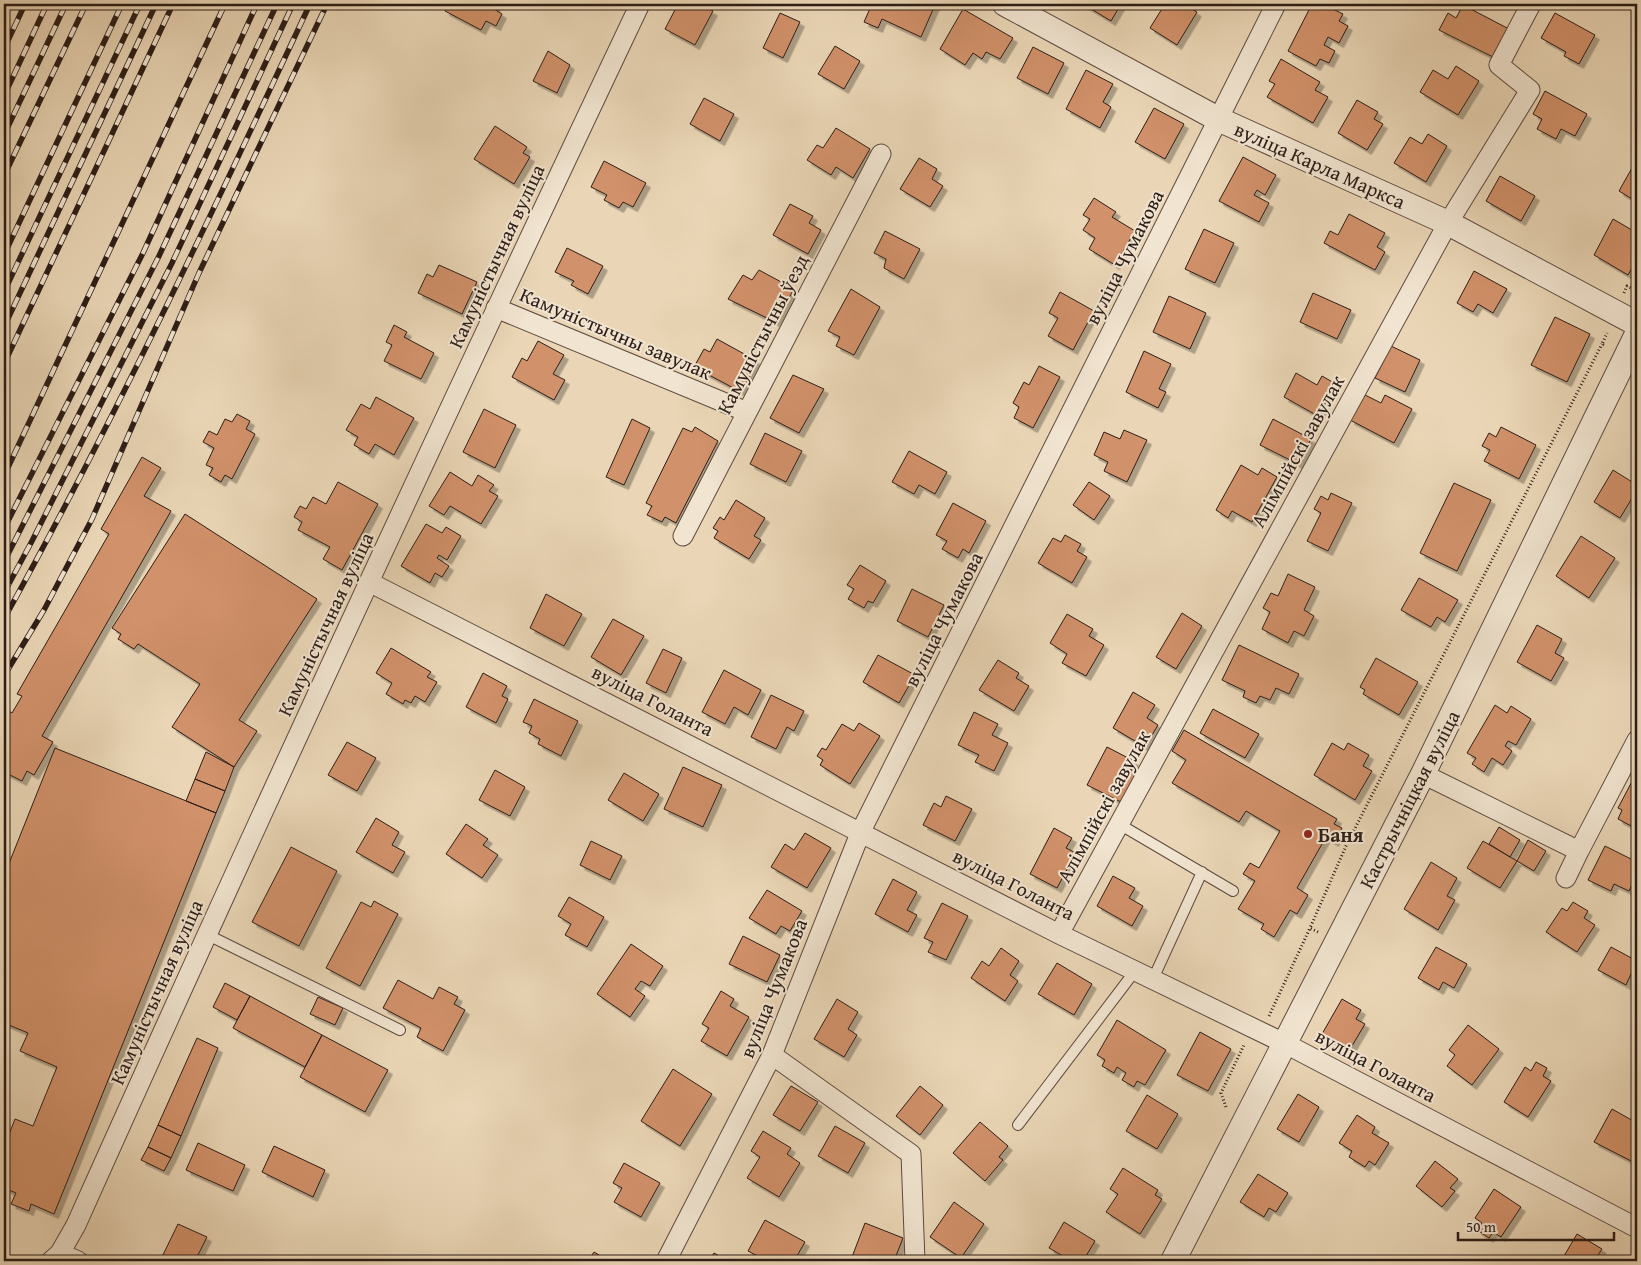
<svg xmlns="http://www.w3.org/2000/svg" width="1641" height="1265" font-family="'Gentium Book Plus',serif">
<style>
.building{fill:#d1916a;stroke:#2c1d17;filter:url(#shadow)}
.lines{fill:none;stroke-linecap:round;stroke-linejoin:round}
.service-casing{stroke:#5c4b3f;stroke-width:12}
.minor-casing{stroke:#5c4b3f;stroke-width:21}
.tertiary-casing{stroke:#5c4b3f;stroke-width:26}
.path{stroke:#2c1d17;stroke-width:3;stroke-dasharray:1 2.5;stroke-linecap:butt}
.service{stroke:#f1e4d0;stroke-width:10}
.minor{stroke:#f1e4d0;stroke-width:19}
.tertiary{stroke:#f1e4d0;stroke-width:24}
.rail-casing{stroke:#2c1d17;stroke-width:5.5}
.rail{stroke:#f1e4d0;stroke-width:4;stroke-dasharray:11;stroke-linecap:butt}
.poi-dot{fill:#8f2418;stroke:#f1e4d0;stroke-width:2}
.labels{text-anchor:middle;dominant-baseline:central;stroke-width:4;stroke-linejoin:round;paint-order:stroke}
.street-label{font-size:20px;fill:#2c1d17;stroke:#f1e4d0}
.poi-label{font-size:20px;font-weight:bold;fill:#2c1d17;stroke:#f1e4d0;text-anchor:start}
</style>
<defs>
<filter id="shadow"><feDropShadow dx="4.5" dy="4.5" stdDeviation="0" flood-color="#0004"/></filter>
</defs>
<rect width="100%" height="100%" fill="#ead6b6"/>
<filter id="stains"><feTurbulence type="fractalNoise" baseFrequency=".004" numOctaves="4"/><feColorMatrix values="0 0 0 0 .2 0 0 0 0 .09 0 0 0 0 .02 0 0 0 .5 -.17"/></filter>
<radialGradient id="worn" r=".72"><stop offset=".6" stop-color="#630" stop-opacity="0"/><stop offset="1" stop-color="#630" stop-opacity=".3"/></radialGradient>
<path class="building" d="M449 4H497L494 9 502 14 496 26 486 21 481 30 445 11Z
M678 4H698L713 11 695 45 665 29Z
M872 4H933L935 5 921 37 882 19 878 28 864 22Z
M1083 4H1121L1111 21Z
M1165 4H1183L1197 12 1177 45 1150 28Z
M1312 4H1323L1343 14 1339 21 1348 26 1339 43 1328 37 1324 45 1335 51 1329 63 1320 59 1316 66 1288 51Z
M1463 5 1509 29 1495 58 1439 30 1448 13 1456 18Z
M963 9 1013 38 1000 59 986 52 982 59 973 53 965 65 940 49Z
M780 13 800 22 783 58 763 48Z
M1555 13 1595 35 1579 64 1564 56 1566 52 1541 38Z
M835 46 860 61 844 89 818 74Z
M1033 47 1064 63 1048 94 1017 78Z
M548 51 570 65 557 93 533 81Z
M1281 59 1320 82 1315 90 1328 97 1313 123 1267 97 1275 84 1269 81Z
M1456 66 1479 81 1458 115 1420 92 1433 70 1448 79Z
M1086 70 1113 84 1103 102 1111 107 1100 128 1066 109Z
M1545 91 1587 114 1575 136 1561 129 1556 139 1537 129 1542 119 1533 114Z
M704 98 734 114 720 141 690 124Z
M1357 100 1378 112 1374 119 1383 124 1367 150 1338 133Z
M1154 108 1184 124 1165 159 1135 142Z
M495 126 527 147 523 153 530 157 514 184 474 159Z
M836 128 870 149 853 178 836 167 831 175 807 160 817 145 823 148Z
M1428 134 1447 146 1426 182 1394 163 1410 137 1422 144Z
M1243 157 1276 175 1265 195 1257 190 1254 195 1269 203 1259 222 1219 201Z
M919 158 937 169 932 179 943 186 930 207 900 189Z
M1637 159V202L1619 191Z
M604 161 646 183 633 207 623 202 619 208 604 200 607 195 591 187Z
M1500 176 1535 196 1521 221 1486 201Z
M1094 198 1116 212 1112 217 1135 231 1115 265 1089 249 1095 238 1083 230 1090 219 1083 215Z
M790 204 813 216 809 223 821 230 808 254 773 235Z
M1349 214 1385 233 1377 247 1385 252 1375 270 1324 243 1330 231 1338 235Z
M1613 219 1637 233V259L1628 275 1594 255Z
M1204 229 1234 243 1215 283 1185 269Z
M885 231 920 249 904 279 884 268 886 259 874 253Z
M567 248 603 266 588 294 571 285 574 281 555 272Z
M439 265 477 282 462 314 418 293 427 274 433 277Z
M759 270 794 289 775 322 728 299 743 275 752 280Z
M1474 271 1507 289 1493 313 1478 304 1473 312 1457 303Z
M851 289 880 307 854 355 836 346 840 337 828 331Z
M1060 292 1094 311 1073 350 1048 336 1058 318 1049 313Z
M1313 293 1351 310 1337 339 1300 322Z
M1169 296 1206 313 1190 349 1153 332Z
M1555 317 1590 334 1567 382 1531 365Z
M394 325 407 332 404 337 434 353 421 379 384 361 392 345 386 342Z
M717 339 757 361 741 392 694 367 704 349 710 352Z
M538 341 564 355 553 374 565 380 554 400 512 377 522 358 527 361Z
M1391 346 1420 360 1405 392 1375 378Z
M1144 351 1171 364 1159 389 1166 392 1158 408 1126 392Z
M1039 366 1060 377 1033 428 1014 418 1019 407 1013 403 1024 382 1029 385Z
M1296 373 1317 385 1322 376 1336 384 1318 416 1284 397Z
M793 375 824 389 799 433 770 418Z
M1363 394 1381 403 1385 395 1412 409 1394 443 1350 420Z
M376 397 414 418 394 455 375 444 369 454 354 445 358 437 346 430 361 404 370 409Z
M484 409 516 425 495 468 463 452Z
M237 414 250 421 246 429 255 434 232 479 225 475 221 482 209 475 213 468 206 465 214 448 203 442 209 431 217 435 225 419 232 422Z
M632 419 650 428 624 485 606 477Z
M1273 419 1311 439 1298 464 1260 445Z
M695 427 718 441 676 523 665 517 662 522 647 515 652 506 646 503 683 428 692 432Z
M1501 427 1536 445 1519 479 1484 461 1490 450 1482 446 1489 433 1496 437Z
M1124 430 1147 440 1127 482 1104 471 1108 462 1094 455 1104 432 1120 439Z
M765 433 802 451 786 482 750 464Z
M909 451 947 472 935 494 919 485 914 494 892 482Z
M142 457 161 468 144 496 171 511 42 736 53 742 34 775 27 771 22 781 4 772V708L12 713 22 696 17 694 109 534 101 529Z
M1241 465 1258 475 1262 468 1277 477 1252 522 1232 511 1228 518 1216 510Z
M1613 470 1637 485V490L1620 518 1594 502Z
M450 472 472 486 478 475 494 485 489 491 498 496 481 524 450 506 444 515 429 506Z
M338 482 378 504 342 570 323 559 330 547 298 530 302 522 294 517 300 506 306 509 313 497 326 504Z
M1089 482 1110 496 1094 520 1073 505Z
M1454 483 1491 500 1457 571 1420 553Z
M1331 493 1352 503 1328 551 1307 541 1321 513 1314 509 1321 496 1328 500Z
M736 500 765 518 754 536 761 540 749 559 714 538 718 531 713 528 720 517 724 520Z
M953 503 986 521 969 553 963 549 958 558 942 549 947 541 936 535Z
M185 514 317 599 239 720 257 731 234 767 172 727 200 684 138 644 134 649 118 639 121 634 112 628Z
M426 524 442 533 446 527 461 536 447 560 439 555 437 558 449 566 442 577 435 573 430 583 401 566Z
M1065 535 1081 544 1077 551 1087 557 1072 583 1038 563 1053 538 1061 542Z
M1581 536 1615 558 1589 598 1556 576Z
M860 565 886 581 873 603 868 601 864 608 848 599 854 589 847 585Z
M1288 574 1315 587 1304 610 1314 616 1304 636 1294 631 1288 643 1262 629 1270 612 1263 608 1271 593 1278 596Z
M1419 578 1458 600 1445 622 1437 617 1431 627 1401 610Z
M912 589 944 605 928 637 897 621Z
M546 594 582 614 564 646 530 628Z
M1182 613 1202 626 1176 669 1156 657Z
M1067 614 1093 629 1089 636 1104 645 1086 676 1062 663 1067 654 1050 643Z
M613 619 644 636 621 675 591 657Z
M1537 625 1562 639 1555 653 1564 658 1551 681 1517 662Z
M1239 645 1299 674 1289 694 1276 688 1270 700 1260 696 1256 703 1243 697 1245 691 1222 680Z
M391 648 431 672 427 677 437 682 425 702 415 696 411 703 405 700 403 704 386 694 392 683 376 673Z
M663 649 682 658 666 693 646 683Z
M878 655 915 675 899 703 863 682Z
M1376 658 1418 682 1399 715 1363 694 1365 690 1360 687Z
M998 660 1019 673 1016 678 1029 686 1014 711 979 690Z
M724 670 761 690 748 715 734 707 725 724 702 712Z
M483 673 507 686 502 696 508 699 496 723 466 707Z
M1133 692 1155 705 1147 718 1158 725 1145 747 1113 728Z
M771 695 804 711 794 731 787 727 776 749 751 737Z
M534 699 578 721 561 756 538 744 540 739 529 733 532 726 523 722Z
M1495 705 1507 713 1511 706 1531 719 1516 745 1508 741 1505 746 1512 751 1503 765 1492 758 1484 772 1472 764 1476 758 1467 753Z
M1213 709 1259 734 1245 758 1200 733Z
M974 712 998 724 992 735 1008 743 994 771 975 762 979 755 958 745Z
M859 723 880 736 850 784 820 765 823 760 817 756 822 748 826 750 842 724 854 731Z
M1184 730 1337 819 1334 824 1342 828 1334 842 1326 837 1297 888 1308 895 1297 914 1290 910 1274 937 1261 929 1264 924 1238 909 1255 881 1243 874 1250 863 1259 868 1280 831 1246 811 1239 822 1172 783 1186 760 1172 751Z
M347 742 376 758 357 791 328 775Z
M1332 743 1344 750 1348 743 1369 755 1363 766 1372 771 1355 800 1314 775Z
M1107 747 1134 761 1130 769 1137 773 1121 802 1087 785Z
M55 748 216 813 54 1214 31 1204 29 1211 11 1204 16 1193 4 1188V1147L15 1119 33 1126 57 1067 20 1051 28 1033 4 1023V876Z
M206 752 234 767 225 791 195 779Z
M683 767 722 785 703 827 664 809Z
M495 770 525 787 510 816 479 800Z
M1637 772V821L1633 827 1618 819 1622 810 1618 808Z
M624 773 659 794 643 821 608 800Z
M195 779 225 791 216 813 186 801Z
M946 796 972 809 955 841 923 825 934 803 941 807Z
M376 818 399 832 392 845 405 852 393 873 356 852Z
M466 824 488 839 483 845 498 855 482 878 446 854Z
M1499 827 1520 840 1510 857 1489 844Z
M1054 828 1072 838 1066 848 1076 853 1057 888 1030 874Z
M805 833 831 848 807 888 771 867 785 844 794 850Z
M1528 840 1546 851 1534 871 1517 861Z
M591 841 622 856 610 880 580 865Z
M1483 841 1517 861 1500 888 1467 868Z
M1605 846 1637 862V874L1629 891 1614 884 1611 891 1588 880Z
M291 847 337 871 299 946 252 922Z
M1431 862 1457 878 1447 896 1455 900 1438 930 1404 909Z
M1113 876 1135 888 1129 898 1143 906 1132 926 1097 906Z
M893 879 917 892 907 910 917 915 908 932 875 914Z
M767 890 802 911 790 931 781 926 776 934 749 918Z
M569 897 604 917 587 947 565 935 571 924 558 916Z
M374 901 398 914 360 986 326 968 361 902 371 907Z
M1573 902 1588 911 1584 918 1595 925 1577 952 1546 932 1562 908 1567 911Z
M942 903 968 916 946 960 928 952 933 942 924 938Z
M743 936 780 955 767 982 729 964Z
M631 944 663 966 650 986 641 981 635 989 645 996 630 1017 597 994Z
M1436 947 1467 964 1454 988 1443 982 1439 990 1418 978Z
M1611 947 1637 961 1626 985 1598 970Z
M1001 948 1019 961 1010 975 1018 981 1005 1001 971 978 982 961 989 966Z
M1057 963 1092 984 1074 1015 1038 994Z
M398 980 433 999 439 987 458 997 454 1004 465 1010 443 1051 417 1037 421 1028 383 1008Z
M225 983 250 996 237 1020 213 1007Z
M721 991 734 999 730 1006 749 1017 727 1056 701 1041 709 1028 702 1024Z
M250 996 322 1035 305 1067 233 1028Z
M318 997 343 1008 335 1025 310 1014Z
M837 999 858 1012 848 1029 857 1035 844 1057 814 1039Z
M1342 999 1361 1010 1356 1019 1365 1024 1349 1051 1322 1034Z
M1117 1020 1166 1050 1145 1085 1137 1081 1134 1087 1122 1080 1126 1073 1117 1067 1114 1073 1102 1066 1105 1060 1097 1055Z
M1468 1025 1499 1049 1472 1085 1447 1066 1455 1055 1449 1050Z
M1200 1032 1231 1049 1208 1091 1177 1075Z
M322 1035 388 1070 365 1112 300 1077Z
M197 1038 218 1048 181 1136 158 1125Z
M1536 1062 1547 1068 1543 1076 1551 1081 1528 1117 1504 1102 1525 1067 1531 1071Z
M673 1069 712 1094 680 1146 641 1121Z
M791 1086 818 1102 800 1131 773 1115Z
M920 1086 943 1105 920 1135 896 1116Z
M1298 1094 1319 1107 1299 1142 1277 1129Z
M1147 1095 1178 1114 1157 1149 1126 1131Z
M1612 1109 1637 1123V1159L1635 1163 1594 1142Z
M1357 1115 1375 1127 1372 1133 1389 1143 1375 1165 1369 1161 1365 1167 1349 1157 1352 1151 1339 1143Z
M980 1122 1008 1146 999 1157 1003 1160 985 1181 953 1153Z
M158 1125 181 1136 171 1158 148 1147Z
M835 1126 865 1143 848 1173 818 1156Z
M763 1131 791 1148 787 1154 800 1163 779 1197 747 1178 760 1157 751 1151Z
M198 1143 245 1165 233 1191 186 1170Z
M274 1146 325 1170 313 1197 262 1172Z
M148 1147 171 1158 164 1171 141 1160Z
M1435 1161 1458 1179 1450 1188 1455 1191 1442 1207 1416 1186Z
M624 1163 660 1183 641 1217 614 1202 622 1188 613 1183Z
M1123 1168 1158 1190 1155 1195 1162 1199 1140 1234 1106 1212 1118 1194 1110 1189Z
M1258 1174 1288 1193 1276 1212 1269 1208 1264 1217 1240 1202Z
M1494 1189 1521 1207 1501 1237 1493 1232 1489 1238 1477 1230 1482 1223 1475 1218Z
M954 1202 984 1224 961 1258 930 1237Z
M765 1220 805 1242 794 1261H767L748 1251Z
M1064 1222 1095 1241 1083 1261H1072L1049 1248Z
M865 1223 903 1238 894 1261H864L852 1257Z
M178 1224 207 1237 195 1261H160Z
M1577 1234 1602 1249 1594 1261H1561Z
M594 1252 609 1261H588Z
M714 1253 728 1261H709Z
M1220 1255 1232 1261H1217Z"/>
<g class="lines">
<g class="service-casing">
<path id="service" d="M1119 824 1233 891
M206 934 400 1030
M1153 979 1202 872
M1018 1125 1135 971"/>
</g>
<g class="minor-casing">
<path id="minor" d="M496 308 747 412
M683 536 881 154
M369 582 1059 934 1286 1044 1637 1228
M1423 774 1579 851 1637 740
M1566 878 1579 851
M1059 934 1448 223 1530 90 1499 65 1531 4
M772 1055 911 1154 915 1261
M60 1253 78 1261
M51 1261 60 1253 76 1225C259 816 448 409 640 4
M666 1261 772 1055 861 831 1276 4"/>
</g>
<g class="tertiary-casing">
<path id="tertiary" d="M1005 4 1218 119 1448 223 1637 324
M1173 1261 1423 774 1637 334"/>
</g>
<path class="path" d="M1624 293 1627 286 1637 291
M1604 345 1602 344 1607 333
M1318 932 1310 928 1346 846 1602 344
M1269 1016 1310 928
M1226 1107 1221 1093 1244 1045"/>
<use href="#service" class="service"/>
<use href="#minor" class="minor"/>
<use href="#tertiary" class="tertiary"/>
<g class="rail-casing">
<path id="rail" d="M4 49 25 4
M4 96 47 4
M4 135 66 4
M4 176 86 4
M4 255 122 4
M4 292 140 4
M4 327 156 4
M4 364 173 4
M4 476 225 4
M4 529 143 253 257 4
M4 562 159 256 277 4
M4 593 32 541 172 263 293 4
M4 619C115 419 213 212 310 4
M4 676 44 610 92 519 199 273 327 4"/>
</g>
<use href="#rail" class="rail"/>
</g>
<circle class="poi-dot" cx="1308" cy="834" r="5"/>
<g class="labels">
<g class="street-label">
<text transform="translate(1320 165) rotate(24)">вуліца Карла Маркса</text>
<text transform="translate(496 256) rotate(-65)">Камуністычная вуліца</text>
<text transform="translate(1124 257) rotate(-63)">вуліца Чумакова</text>
<text transform="translate(616 333) rotate(23)">Камуністычны завулак</text>
<text transform="translate(762 334) rotate(-63)">Камуністычны ўезд</text>
<text transform="translate(1297 451) rotate(-61)">Алімпійскі завулак</text>
<text transform="translate(943 619) rotate(-63)">вуліца Чумакова</text>
<text transform="translate(325 624) rotate(-65)">Камуністычная вуліца</text>
<text transform="translate(653 700) rotate(27)">вуліца Голанта</text>
<text transform="translate(1409 799) rotate(-63)">Кастрычніцкая вуліца</text>
<text transform="translate(1103 806) rotate(-61)">Алімпійскі завулак</text>
<text transform="translate(1014 884) rotate(27)">вуліца Голанта</text>
<text transform="translate(773 988) rotate(-68)">вуліца Чумакова</text>
<text transform="translate(156 992) rotate(-66)">Камуністычная вуліца</text>
<text transform="translate(1376 1065) rotate(28)">вуліца Голанта</text>
</g>
<g class="poi-label">
<text x="1318" y="834">Баня</text>
</g>
</g>
<rect width="1641" height="1265" fill="none" stroke="#ead6b6" stroke-width="20"/>
<rect x="5" y="5" width="1631" height="1255" fill="none" stroke="#2c1d17" stroke-width="2.5"/>
<rect x="10" y="10" width="1621" height="1245" fill="none" stroke="#2c1d17"/>
<path d="M1458 1232v8h156v-8" fill="none" stroke="#2c1d17" stroke-width="2.5"/>
<text x="1466" y="1232" font-size="15" fill="#2c1d17" stroke="#f1e4d0" stroke-width="4" paint-order="stroke">50 m</text>
<rect width="100%" height="100%" filter="url(#stains)"/>
<rect width="100%" height="100%" fill="url(#worn)"/>
</svg>
